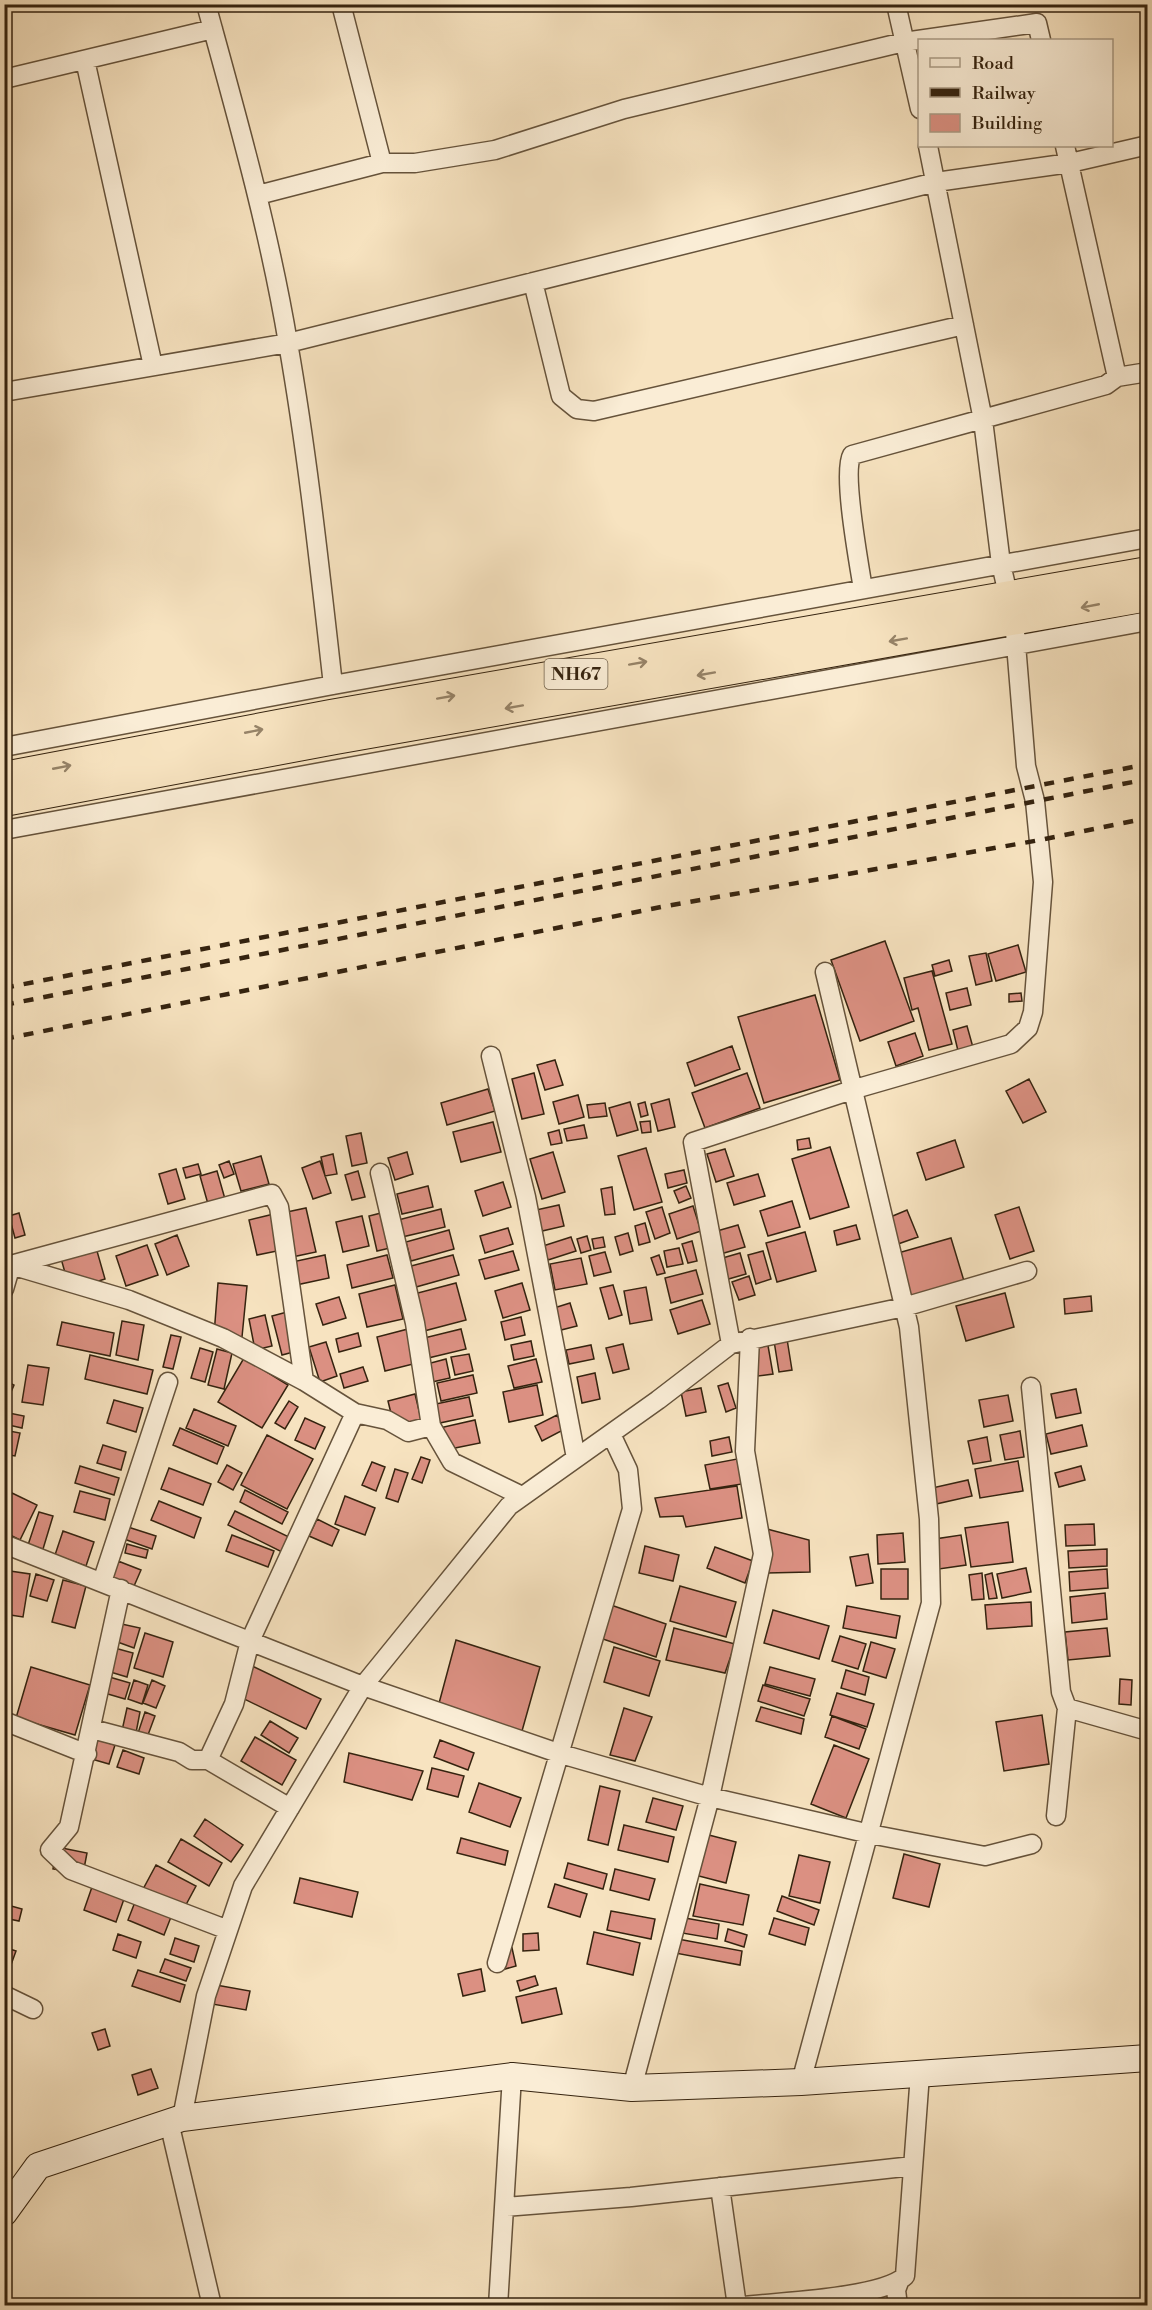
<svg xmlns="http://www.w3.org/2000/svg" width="1152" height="2310" font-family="'Libre Bodoni',serif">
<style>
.building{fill:#db9082;stroke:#35230f;stroke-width:1.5}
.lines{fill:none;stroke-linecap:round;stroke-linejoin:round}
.street-casing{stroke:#66533b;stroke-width:21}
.secondary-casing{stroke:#35230f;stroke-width:28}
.highway-casing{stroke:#35230f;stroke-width:34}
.street{stroke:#faedd6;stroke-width:18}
.secondary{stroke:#faedd6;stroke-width:26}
.highway{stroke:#f7e3c0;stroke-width:32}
.rail{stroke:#35230f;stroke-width:4.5;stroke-dasharray:10 10;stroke-linecap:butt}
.oneway{stroke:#968368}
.labels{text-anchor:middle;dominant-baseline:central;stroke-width:5;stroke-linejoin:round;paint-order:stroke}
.shield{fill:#faedd6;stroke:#70604b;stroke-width:1.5}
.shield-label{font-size:18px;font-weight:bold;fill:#35230f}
</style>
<rect width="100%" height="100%" fill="#f7e3c0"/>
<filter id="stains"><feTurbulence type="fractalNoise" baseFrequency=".00333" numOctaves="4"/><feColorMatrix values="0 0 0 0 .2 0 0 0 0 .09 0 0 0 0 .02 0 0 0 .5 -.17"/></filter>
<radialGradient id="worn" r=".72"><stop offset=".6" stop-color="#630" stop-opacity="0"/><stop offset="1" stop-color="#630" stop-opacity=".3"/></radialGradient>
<path class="building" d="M885 941 914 1021 860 1041 831 960Z
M1018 945 1026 972 996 981 988 954Z
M986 953 992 981 976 985 969 956Z
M949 960 952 971 935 976 932 965Z
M932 971 952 1044 929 1050 918 1008 912 1010 904 978Z
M967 988 971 1005 950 1010 946 993Z
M1021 993 1022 1001 1009 1002V994Z
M815 995 840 1080 764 1103 738 1017Z
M967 1026 974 1051 959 1055 953 1030Z
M915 1033 923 1056 896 1066 888 1042Z
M732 1046 740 1069 695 1086 687 1063Z
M555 1060 563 1085 545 1090 537 1065Z
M534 1073 544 1114 522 1119 512 1079Z
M747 1073 760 1108 705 1128 692 1093Z
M1029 1079 1046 1112 1023 1123 1006 1091Z
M488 1089 495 1111 447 1125 441 1103Z
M578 1095 584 1117 559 1124 553 1102Z
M669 1099 675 1127 658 1131 651 1104Z
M630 1102 638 1130 617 1136 609 1108Z
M645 1102 648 1115 641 1117 638 1104Z
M605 1103 607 1116 589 1118 587 1105Z
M650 1121 651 1132 642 1133 640 1122Z
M493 1122 501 1152 461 1162 453 1132Z
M584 1125 587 1138 567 1141 564 1129Z
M559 1130 562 1143 551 1145 548 1133Z
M361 1133 367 1163 352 1166 346 1136Z
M809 1138 811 1148 798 1150 797 1140Z
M955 1140 964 1167 926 1180 917 1153Z
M830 1147 849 1207 810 1219 792 1159Z
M646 1148 662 1202 634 1210 618 1156Z
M725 1149 734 1176 716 1182 707 1154Z
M407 1152 413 1174 395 1180 388 1158Z
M553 1152 565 1192 542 1199 530 1159Z
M333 1154 337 1174 325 1176 321 1157Z
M261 1156 269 1184 241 1191 233 1164Z
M229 1161 234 1174 224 1178 219 1165Z
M320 1161 331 1193 313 1199 302 1168Z
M198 1164 201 1174 186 1178 183 1168Z
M176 1169 185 1199 168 1204 159 1174Z
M684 1170 687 1183 668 1188 665 1174Z
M217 1171 225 1199 208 1204 200 1176Z
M358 1171 365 1197 352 1200 345 1175Z
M758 1174 765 1196 734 1205 727 1183Z
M503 1182 511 1207 483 1216 475 1191Z
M428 1186 433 1207 402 1214 397 1194Z
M686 1186 691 1198 679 1203 674 1191Z
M612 1187 615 1214 605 1215 601 1189Z
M792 1201 800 1227 768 1236 760 1211Z
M559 1205 564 1226 542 1231 536 1210Z
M693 1206 701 1231 677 1239 669 1214Z
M662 1207 670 1233 655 1239 646 1212Z
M1019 1207 1034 1251 1010 1259 995 1215Z
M306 1208 316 1252 292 1257 282 1213Z
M441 1209 445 1227 402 1237 398 1220Z
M907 1210 918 1237 898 1244 888 1218Z
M19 1213 25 1235 15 1238 9 1216Z
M381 1213 390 1248 377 1251 369 1216Z
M274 1214 282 1250 257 1255 249 1220Z
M362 1216 369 1246 343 1252 336 1222Z
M645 1223 650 1242 639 1245 635 1226Z
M738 1225 745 1247 717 1255 710 1233Z
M856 1225 860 1239 837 1245 834 1231Z
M508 1228 513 1244 485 1253 480 1236Z
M449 1230 454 1249 411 1261 406 1242Z
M805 1232 816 1271 777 1282 766 1243Z
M628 1233 633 1251 620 1255 615 1237Z
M177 1235 189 1266 167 1275 155 1244Z
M587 1236 591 1250 581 1253 577 1239Z
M571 1237 576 1251 548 1260 543 1246Z
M603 1237 605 1247 594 1249 592 1239Z
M951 1238 964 1281 911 1296 898 1253Z
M692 1241 697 1261 688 1263 682 1244Z
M95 1244 105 1279 70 1290 60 1255Z
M147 1245 158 1275 126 1286 116 1256Z
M679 1248 683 1264 667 1267 664 1251Z
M513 1251 519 1270 485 1279 479 1260Z
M763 1251 771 1279 756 1284 748 1255Z
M605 1252 611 1272 594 1276 589 1256Z
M740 1253 746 1274 725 1280 719 1259Z
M325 1255 329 1278 296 1285 292 1262Z
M387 1255 393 1278 352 1288 347 1265Z
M453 1255 459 1275 416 1287 411 1266Z
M659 1255 665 1273 657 1275 651 1258Z
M581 1258 587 1284 555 1290 550 1264Z
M696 1270 703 1294 671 1303 665 1278Z
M749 1276 755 1295 739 1300 732 1282Z
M218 1283 247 1286 242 1337 214 1335Z
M456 1283 466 1320 424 1331 414 1294Z
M522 1283 530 1310 503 1318 495 1291Z
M395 1285 403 1319 367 1327 359 1294Z
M613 1285 622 1315 609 1319 600 1288Z
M646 1287 652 1320 630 1324 624 1291Z
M1005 1293 1014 1327 966 1341 956 1306Z
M1091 1296 1092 1311 1065 1314 1064 1299Z
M339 1297 346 1318 323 1325 316 1304Z
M702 1300 710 1324 678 1334 670 1310Z
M570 1303 577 1326 561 1330 554 1308Z
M291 1311 301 1350 282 1355 272 1316Z
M265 1315 272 1346 255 1350 249 1319Z
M521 1317 525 1335 505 1340 501 1322Z
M122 1321 144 1325 138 1360 116 1355Z
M62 1322 114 1333 110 1356 57 1345Z
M408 1329 417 1363 385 1371 377 1337Z
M461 1329 466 1349 424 1359 420 1339Z
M358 1333 361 1346 339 1352 336 1339Z
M171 1335 181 1337 173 1369 163 1367Z
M787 1339 792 1370 779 1372 774 1341Z
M767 1340 773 1374 758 1376 752 1343Z
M531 1341 534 1356 514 1360 511 1345Z
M326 1342 337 1376 320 1382 309 1347Z
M623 1344 629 1369 613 1373 606 1348Z
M591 1345 594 1359 569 1364 566 1350Z
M200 1348 213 1352 205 1382 191 1378Z
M217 1349 232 1353 224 1389 208 1385Z
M469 1354 473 1371 455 1375 451 1357Z
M90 1355 153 1370 147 1394 85 1379Z
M244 1358 288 1385 262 1428 218 1402Z
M446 1359 450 1378 432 1382 427 1364Z
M536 1359 542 1382 514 1388 508 1366Z
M28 1365 49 1368 43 1405 22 1402Z
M363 1367 368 1381 344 1388 340 1374Z
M595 1373 600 1399 582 1403 577 1377Z
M473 1375 477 1393 441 1401 437 1383Z
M4 1380 14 1385 8 1399 4 1398Z
M728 1383 736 1408 726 1412 718 1386Z
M537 1385 543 1415 509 1422 503 1392Z
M701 1388 706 1412 686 1416 681 1392Z
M1076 1389 1081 1413 1056 1418 1051 1394Z
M415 1394 423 1427 396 1434 388 1401Z
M1008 1395 1013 1421 984 1427 979 1400Z
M469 1397 473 1416 435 1424 431 1405Z
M114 1400 143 1408 136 1432 107 1423Z
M289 1401 298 1407 285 1429 275 1423Z
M194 1409 236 1426 228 1446 186 1428Z
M4 1412 24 1416 22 1428 4 1424Z
M557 1415 565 1429 542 1441 535 1426Z
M305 1418 325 1427 315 1449 295 1440Z
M475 1420 480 1443 440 1451 435 1429Z
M1082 1425 1087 1446 1051 1454 1046 1434Z
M180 1428 224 1447 217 1464 173 1445Z
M4 1430 20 1433 15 1456 4 1454Z
M1020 1431 1024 1457 1005 1460 1000 1435Z
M267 1435 313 1459 287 1509 241 1485Z
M729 1437 732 1452 712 1456 710 1441Z
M987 1437 991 1461 973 1464 968 1441Z
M103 1445 126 1452 121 1470 97 1463Z
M421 1457 430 1460 422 1483 412 1479Z
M737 1459 742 1484 710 1489 705 1465Z
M1018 1461 1023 1491 980 1498 975 1469Z
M372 1462 385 1467 376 1491 362 1485Z
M227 1465 242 1473 233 1490 218 1482Z
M80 1466 119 1478 114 1495 75 1483Z
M1081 1466 1085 1480 1059 1487 1055 1473Z
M169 1468 211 1484 203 1505 161 1489Z
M395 1469 408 1473 398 1502 386 1498Z
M968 1480 972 1496 936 1504 932 1488Z
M737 1486 742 1518 686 1527 683 1516 660 1517 655 1498Z
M245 1490 288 1512 282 1524 240 1502Z
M80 1491 110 1499 105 1520 74 1512Z
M12 1493 37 1505 20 1540 4 1532V1507Z
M345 1496 375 1508 365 1535 335 1524Z
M159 1501 201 1518 194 1538 151 1520Z
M235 1511 289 1537 282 1552 228 1525Z
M39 1512 53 1516 43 1549 28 1545Z
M317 1519 339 1530 332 1546 309 1536Z
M1008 1522 1013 1562 971 1567 965 1528Z
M1094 1524 1095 1545 1066 1546 1065 1525Z
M128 1527 156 1536 152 1549 124 1539Z
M767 1529 809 1540 810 1572 767 1573Z
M63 1531 94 1542 86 1566 55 1555Z
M903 1533 905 1562 878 1564 877 1535Z
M232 1535 274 1551 268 1567 226 1551Z
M961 1535 966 1565 939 1569 935 1539Z
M127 1544 148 1550 146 1558 125 1553Z
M645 1546 679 1555 673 1581 639 1573Z
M715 1547 753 1561 745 1583 707 1568Z
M1107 1549V1566L1069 1568 1068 1551Z
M868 1554 873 1583 856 1586 850 1557Z
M118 1561 141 1570 131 1593 109 1584Z
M1026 1568 1031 1592 1002 1598 997 1574Z
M881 1569H908V1599H881Z
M1107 1569 1108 1588 1070 1591 1069 1572Z
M10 1571 30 1574 23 1617 4 1614Z
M982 1573 984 1599 972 1600 969 1575Z
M992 1573 997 1598 989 1599 985 1575Z
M36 1574 54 1580 47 1601 30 1596Z
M63 1580 86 1586 75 1628 52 1622Z
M680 1586 736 1602 726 1637 670 1621Z
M1105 1593 1107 1619 1072 1623 1070 1597Z
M1031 1602 1032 1626 987 1629 985 1605Z
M608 1604 666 1624 656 1657 600 1638Z
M847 1606 900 1616 896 1638 843 1628Z
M773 1610 829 1626 819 1659 764 1643Z
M117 1623 140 1628 134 1648 112 1640Z
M674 1628 735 1644 725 1673 666 1660Z
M1107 1628 1110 1656 1068 1660 1065 1632Z
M145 1633 173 1642 163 1677 134 1668Z
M840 1636 866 1644 858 1669 832 1661Z
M456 1640 540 1667 522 1731 438 1707Z
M871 1642 895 1649 886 1678 863 1671Z
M111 1647 133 1653 127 1677 107 1671Z
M614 1647 660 1661 649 1696 604 1682Z
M250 1665 321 1699 306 1729 236 1695Z
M31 1667 90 1685 75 1735 16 1718Z
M770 1667 815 1679 810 1696 765 1684Z
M846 1670 869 1677 865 1695 841 1688Z
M106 1676 130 1683 125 1699 101 1692Z
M1120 1679 1132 1680 1131 1705 1119 1704Z
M134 1680 148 1685 142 1704 128 1699Z
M152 1680 165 1686 156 1708 143 1703Z
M1145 1684H1148V1708H1142Z
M763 1685 810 1699 804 1716 758 1701Z
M837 1693 874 1704 867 1727 830 1715Z
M761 1707 804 1719 801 1734 756 1721Z
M127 1708 140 1712 135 1738 121 1735Z
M624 1708 652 1717 635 1761 610 1755Z
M145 1712 155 1716 145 1743 136 1739Z
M1042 1715 1049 1764 1004 1771 996 1722Z
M832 1716 866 1729 859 1749 825 1737Z
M270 1721 298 1738 289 1753 261 1735Z
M255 1737 296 1760 282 1785 241 1761Z
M93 1738 115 1745 109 1764 88 1758Z
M440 1740 474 1753 468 1770 434 1757Z
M834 1745 869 1759 846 1818 811 1804Z
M123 1750 144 1758 139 1774 117 1767Z
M349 1753 423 1771 412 1800 344 1782Z
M432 1768 464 1776 458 1797 427 1789Z
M479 1783 521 1798 510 1827 469 1812Z
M600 1786 620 1791 608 1845 588 1840Z
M653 1798 683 1806 676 1830 646 1822Z
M205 1819 243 1845 231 1862 194 1836Z
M624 1825 674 1837 668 1862 618 1850Z
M705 1834 736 1842 726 1883 695 1875Z
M461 1838 508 1851 505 1865 457 1853Z
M181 1839 222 1863 209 1886 168 1862Z
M57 1847 87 1853 83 1874 53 1869Z
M904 1854 940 1864 929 1907 893 1898Z
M799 1855 830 1862 820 1903 789 1896Z
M568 1863 607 1874 603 1889 564 1878Z
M156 1865 196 1886 181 1914 141 1893Z
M615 1869 655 1879 649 1900 610 1890Z
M300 1878 358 1892 352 1917 294 1903Z
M555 1884 587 1894 580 1917 548 1907Z
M700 1884 749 1895 743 1925 693 1916Z
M92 1887 124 1899 116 1922 84 1910Z
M782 1896 819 1910 814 1925 777 1911Z
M135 1902 171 1917 164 1935 128 1920Z
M4 1904 22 1909 19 1921 4 1918Z
M611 1911 655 1919 651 1939 607 1930Z
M685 1918 719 1924 717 1939 682 1933Z
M774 1918 809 1928 805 1945 769 1934Z
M728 1929 747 1935 744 1947 725 1941Z
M594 1932 640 1943 633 1975 587 1964Z
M538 1933 539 1950 523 1951V1934Z
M118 1934 141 1942 136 1958 113 1950Z
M175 1938 199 1946 194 1962 170 1954Z
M678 1939 742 1951 740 1965 675 1953Z
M4 1947 16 1951 4 1984Z
M512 1948 516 1966 505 1969 500 1951Z
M165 1959 191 1968 186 1981 160 1972Z
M481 1969 485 1991 463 1996 458 1974Z
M138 1970 185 1985 180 2002 132 1986Z
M535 1976 538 1985 520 1991 517 1981Z
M216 1985 250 1991 246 2010 212 2004Z
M556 1988 562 2014 522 2023 516 1997Z
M105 2029 110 2046 98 2050 92 2033Z
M151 2069 158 2088 138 2095 132 2075Z"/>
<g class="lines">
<g class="street-casing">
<path id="street" d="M206 4C237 117 269 229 288 343 308 457 320 571 333 685
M341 4 382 163
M896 4 920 109
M85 60 153 366
M4 79 213 29
M1065 146 1117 377
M258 195 382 163H415L495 150 624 109 904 42 1037 23 1041 40
M533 282 561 396 577 409 594 411 964 325
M4 392 288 343 936 182 1070 163 1148 145
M863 589C859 564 842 472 852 455L1106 385 1117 377 1148 372
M4 747 333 685 1148 538
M4 830 1148 621
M491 1056 526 1197 576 1458
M380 1173 415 1323 431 1426 452 1462 522 1496
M11 1265 129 1300 223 1338 304 1381 355 1413 387 1420 408 1432 431 1426
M4 1289 11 1265 272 1194 279 1207 304 1381
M731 1344 693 1142 855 1089 1011 1044 1028 1028 1033 1012 1043 882 1035 801 1026 766 1014 620 1001 564 983 420 928 146
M1031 1387 1061 1692 1067 1708 1056 1816
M4 1544 363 1686 561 1754 710 1797 870 1834 985 1856 1032 1844
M102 1582 168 1382
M121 1589 69 1827 50 1850 71 1870 228 1930
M1067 1708 1148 1731
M4 1721 87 1754
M92 1729 179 1752 192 1760H208L290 1808
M208 1760 234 1704 250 1641 355 1413
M497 1963 632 1509 628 1470 611 1434
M4 1995 33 2009
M801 2082 931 1603 929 1519 909 1327 825 972
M632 2088 710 1797 763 1554 745 1451 750 1338
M182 2118 206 1996 243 1886 363 1686 509 1506 658 1400 731 1344 904 1307 1027 1271
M169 2122 212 2306
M720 2187 737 2306
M504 2207 631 2197 913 2166
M498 2306 512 2076
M743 2306C778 2302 882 2298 905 2276L920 2074
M898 2306 896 2290 899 2282"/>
</g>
<g class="secondary-casing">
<path id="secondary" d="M4 2213 38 2166 182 2118 512 2076 632 2088 801 2082 1148 2058"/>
</g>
<g class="highway-casing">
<path id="highway" d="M4 778 331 716 1148 573
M4 800 335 738 1148 595"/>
</g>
<use href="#street" class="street"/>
<use href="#secondary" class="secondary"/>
<use href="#highway" class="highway"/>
<path class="rail" d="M4 988 1148 764
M4 1005 1148 779
M4 1039 661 907 1040 840 1148 818"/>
</g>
<defs><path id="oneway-shaft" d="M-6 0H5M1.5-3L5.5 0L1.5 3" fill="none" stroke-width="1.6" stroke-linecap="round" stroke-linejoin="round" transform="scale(1.5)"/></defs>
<g class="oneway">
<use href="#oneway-shaft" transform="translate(1090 606) rotate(169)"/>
<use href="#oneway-shaft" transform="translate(898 640) rotate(170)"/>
<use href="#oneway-shaft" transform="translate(638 663) rotate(-10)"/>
<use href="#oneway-shaft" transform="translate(706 674) rotate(170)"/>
<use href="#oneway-shaft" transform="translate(446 697) rotate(-10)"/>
<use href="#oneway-shaft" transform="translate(514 707) rotate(170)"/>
<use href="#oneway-shaft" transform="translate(254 731) rotate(-11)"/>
<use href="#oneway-shaft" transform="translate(62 767) rotate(-11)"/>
</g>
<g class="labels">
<rect class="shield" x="544.5" y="659" width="63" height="30" rx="4.5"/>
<g class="shield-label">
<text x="576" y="674">NH67</text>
</g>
</g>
<rect width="1152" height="2310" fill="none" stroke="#f7e3c0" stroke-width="24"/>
<rect x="6" y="6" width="1140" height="2298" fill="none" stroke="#35230f" stroke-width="3"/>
<rect x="12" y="12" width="1128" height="2286" fill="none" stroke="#35230f" stroke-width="1.5"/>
<rect x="918" y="39" width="195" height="108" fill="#faedd6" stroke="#ab9c86" stroke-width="1.5"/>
<rect x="930" y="58" width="30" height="9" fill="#faedd6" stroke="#ab9c86" stroke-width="1.5"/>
<text x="972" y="69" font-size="18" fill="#35230f">Road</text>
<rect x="930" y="88" width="30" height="9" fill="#35230f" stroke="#ab9c86" stroke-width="1.5"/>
<text x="972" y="99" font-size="18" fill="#35230f">Railway</text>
<rect x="930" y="114" width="30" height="18" fill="#db9082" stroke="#ab9c86" stroke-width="1.5"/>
<text x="972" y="129" font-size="18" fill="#35230f">Building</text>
<rect width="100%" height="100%" filter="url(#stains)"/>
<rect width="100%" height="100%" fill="url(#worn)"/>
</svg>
